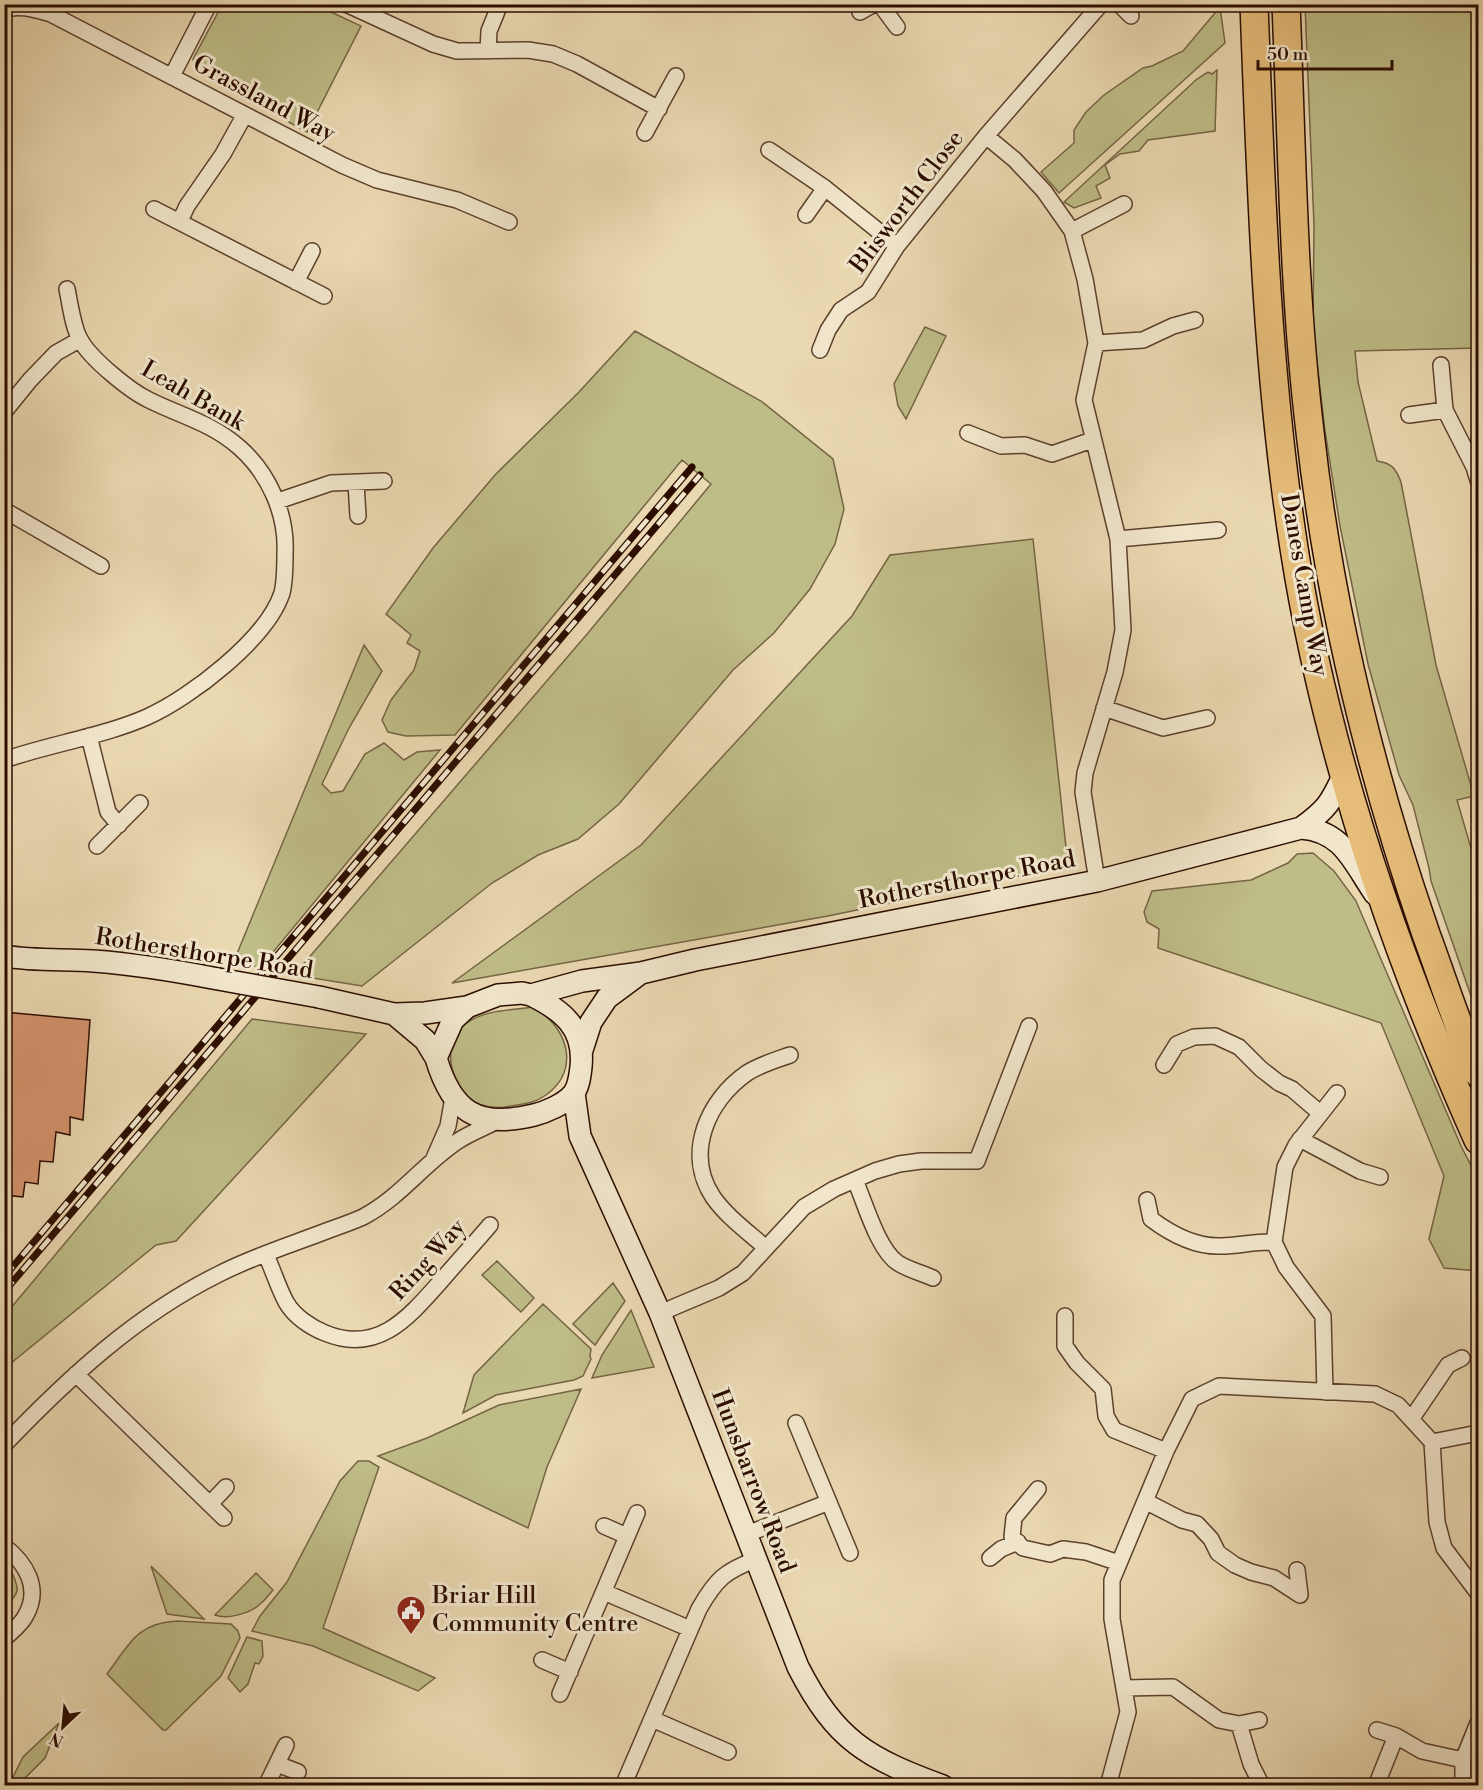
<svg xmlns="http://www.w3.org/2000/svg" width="1483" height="1790" font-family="'Libre Bodoni',serif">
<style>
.green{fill:#bebc87;stroke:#756444;stroke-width:1.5}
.building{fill:#d4936d;stroke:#2c0d00;stroke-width:1.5}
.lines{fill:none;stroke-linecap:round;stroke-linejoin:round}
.street-casing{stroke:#5c402c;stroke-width:18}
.secondary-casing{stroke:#2c0d00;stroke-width:24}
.highway-casing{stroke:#2c0d00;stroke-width:30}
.street{stroke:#f1e6cc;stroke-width:15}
.secondary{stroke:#f1e6cc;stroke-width:21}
.highway{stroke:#e5bc78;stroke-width:27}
.rail-casing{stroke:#2c0d00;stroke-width:7}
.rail{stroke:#f1e6cc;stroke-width:4.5;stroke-dasharray:14;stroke-linecap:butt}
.secondary-bridge-casing{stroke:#2c0d00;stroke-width:24;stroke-linecap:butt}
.secondary-bridge{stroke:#f1e6cc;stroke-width:21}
.labels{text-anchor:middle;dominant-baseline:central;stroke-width:6;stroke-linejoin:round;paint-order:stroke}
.street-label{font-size:24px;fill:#2c0d00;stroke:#f1e6cc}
.poi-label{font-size:24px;fill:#2c0d00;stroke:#f1e6cc;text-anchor:start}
</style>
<rect width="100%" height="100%" fill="#ead8b1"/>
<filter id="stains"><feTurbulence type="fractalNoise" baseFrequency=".00333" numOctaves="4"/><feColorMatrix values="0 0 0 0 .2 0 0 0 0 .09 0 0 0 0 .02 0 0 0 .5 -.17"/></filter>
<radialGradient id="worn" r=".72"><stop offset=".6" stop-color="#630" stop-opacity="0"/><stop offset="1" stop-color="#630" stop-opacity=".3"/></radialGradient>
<path class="green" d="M222 5H316L361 26 307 132 197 72 193 59Z
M1305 5H1478V348L1355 351 1358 382 1377 461C1392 463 1396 469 1401 482L1436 665 1474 796 1457 800 1478 872V1016L1431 881 1429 868 1413 805 1399 775 1368 664 1340 526 1325 431 1313 328 1314 225Z
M1220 7 1225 43 1059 193 1041 172 1074 143V130L1086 112 1104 95 1143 68 1152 66 1183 51Z
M1217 70 1215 131 1148 140 1139 151 1120 154 1105 165 1110 178 1096 186 1101 198 1074 208 1064 202 1197 79 1208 72 1212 74Z
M925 327 946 336 906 419 898 406 894 384Z
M635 331 761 401 833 459 844 509 835 544 810 589 774 633 733 670 619 804 578 839 538 855 492 883 362 986 294 975 588 633 711 484 682 460 455 735 406 736 388 732 382 720 391 700 414 670 420 651 407 643 411 635 386 614 433 548 495 475 579 392Z
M1033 539 1068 866 828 916 452 983 641 845 852 616 890 555Z
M364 645 382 671 349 728 322 784 331 793 343 791 365 754 384 743 404 760 417 752 440 750 260 968 234 961Z
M1313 853 1334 871 1356 901 1461 1146 1478 1179V1271L1444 1268 1429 1239 1444 1176 1381 1023 1158 948 1159 929 1147 922 1144 912 1152 891 1251 880 1288 863 1297 854Z
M532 1007C567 1024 582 1070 546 1095 535 1103 523 1104 511 1106 495 1109 480 1108 468 1097 446 1075 442 1035 473 1019 490 1010 513 1010 532 1007Z
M252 1019 366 1034 176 1241 156 1245 5 1368V1315Z
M497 1261 534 1298 521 1312 482 1275Z
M613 1283 625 1301 595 1345 573 1324Z
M543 1304 591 1349 590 1356 591 1359 583 1376 574 1380 496 1395 463 1413 474 1375Z
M631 1310 654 1367 592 1378 602 1355Z
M581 1389 547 1467 528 1528 378 1456 427 1438 499 1405Z
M358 1461H369L379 1467 323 1628 435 1678 418 1691 313 1646 252 1631 260 1616 287 1582 340 1481Z
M151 1566 204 1619 167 1614Z
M12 1573C21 1592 18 1593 5 1608V1580Z
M256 1573 273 1590C269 1595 264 1601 259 1605 250 1613 227 1620 215 1615Z
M177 1621 231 1624 238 1631 240 1638 221 1676 166 1730H163L107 1674C129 1645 136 1623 177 1621Z
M247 1637 262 1641 263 1656 259 1664 255 1663 248 1684 240 1692 228 1678Z
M59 1723 45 1758 18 1785H9L23 1757Z"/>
<path class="building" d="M4 1012 90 1020 83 1120 70 1117V1135L56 1132 53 1162 40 1161 38 1184 25 1182 23 1197 4 1195Z"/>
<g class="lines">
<g class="street-casing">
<path id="street" d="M346 4 433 44 457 51 528 50 553 54 577 64 659 109
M880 4 897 27
M1119 4 1131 16
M4 10C19 4 36 10 51 14L342 165 377 180 457 200 509 222
M860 12 874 4
M488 51 489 31 500 4
M172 76 209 4
M645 133 676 76
M986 136 1015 160 1044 191 1072 231 1085 279 1096 343 1084 400 1118 539 1123 630 1115 672 1085 773 1083 792 1097 881
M769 150 825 188 897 246
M154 209 324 296
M806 215 825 188
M180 221 187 206 223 154 244 116
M1072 231 1124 204
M296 282 312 251
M1096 343 1143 340 1173 326 1195 320
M820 350 828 330 841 310 868 292 897 246 986 136 1101 4
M1441 365 1445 410 1474 467 1478 480
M4 412 30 380 56 353 79 340
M1409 415 1445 410
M968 433 1001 446 1025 445 1052 454 1092 440
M356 483 358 516
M278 501 331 483 384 481
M4 510 101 566
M1118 539 1218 530
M1104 708 1163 728 1207 718
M89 736 108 812 119 825
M4 760C50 744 104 736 147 717 190 698 267 639 282 593 285 581 285 566 285 553 287 514 269 474 240 448 212 423 181 416 149 400 130 391 91 359 81 341 73 329 70 303 67 289
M97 846 140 803
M1164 1065 1177 1044 1194 1037 1215 1036 1239 1047 1261 1069 1279 1083 1292 1089 1320 1113
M1300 1139 1360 1171 1380 1177
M434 1158 448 1126 453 1097
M855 1180C865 1203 878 1250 898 1263 909 1270 922 1273 933 1278
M1147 1200 1151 1219C1171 1234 1196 1247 1221 1246 1239 1246 1255 1241 1274 1242L1286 1267 1323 1316 1325 1392
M1274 1242 1285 1167 1296 1145 1337 1093
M766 1248C748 1232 727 1217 713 1197 684 1153 708 1100 747 1073 759 1065 776 1060 790 1055
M266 1255C273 1270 278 1287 286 1302 294 1316 310 1327 325 1333 378 1355 409 1317 441 1281 457 1262 474 1244 490 1225
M660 1313 719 1288 743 1273 804 1207 834 1189 875 1171 899 1164 921 1161H977L1029 1026
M1065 1316V1346L1077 1363 1103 1389 1106 1416 1114 1430 1166 1451
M76 1374 224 1518
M1412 1418 1448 1365 1462 1358
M796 1423 850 1553
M1432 1442 1478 1433
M4 1445C68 1378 136 1315 219 1274 254 1256 293 1244 329 1230 340 1226 352 1222 363 1217 402 1196 423 1164 458 1141 470 1133 486 1127 499 1120
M1038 1489 1014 1518 1012 1537 1023 1548 1050 1554 1063 1549 1086 1552 1119 1563
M1145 1501 1182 1520 1197 1524 1211 1539 1218 1553 1235 1565 1251 1572 1274 1578 1300 1595 1297 1570
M210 1504 226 1487
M604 1526 627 1536
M747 1534 829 1502
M4 1546C26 1563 41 1588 26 1615 22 1624 11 1632 4 1639
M990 1558 1001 1549 1018 1542
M604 1592 690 1629
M542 1660 570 1672
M1124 1688 1173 1687 1219 1720 1239 1724 1259 1720
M560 1694 637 1513
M652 1719 728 1752
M1239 1724 1251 1764 1262 1786
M1377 1730 1396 1736 1422 1751 1463 1760
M277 1764 298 1772
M266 1786 286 1745
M623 1786 699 1609C716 1579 725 1571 757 1559
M1108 1786 1128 1712 1112 1619V1580L1166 1451 1192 1399 1219 1386 1375 1394 1398 1405 1432 1442 1437 1522 1444 1548 1478 1593
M1376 1786 1396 1736
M1463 1786V1760L1478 1723"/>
</g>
<g class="secondary-casing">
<path id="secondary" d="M1301 828C1326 810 1331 803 1344 774
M4 956C34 961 64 959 93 961 135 964 177 971 218 979
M531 995C562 1010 585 1028 581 1067 580 1075 579 1087 573 1094 565 1104 546 1112 534 1115 477 1129 452 1112 436 1058L453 1020 467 1007 498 995 522 993 531 995 582 981 641 973 695 960 1097 881 1301 828C1343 831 1353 862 1375 894
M319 997 394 1014 425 1013 467 1007
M394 1014 425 1040 436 1058
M582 1050 591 1022 607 998 638 975
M574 1093 580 1136 660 1313 798 1667C836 1741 867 1758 943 1786"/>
</g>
<g class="highway-casing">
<path id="highway" d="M1254 4C1261 186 1266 368 1294 548 1326 754 1394 952 1478 1140
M1286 4C1292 147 1293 290 1310 432 1329 603 1370 772 1426 934 1443 980 1458 1028 1478 1073"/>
</g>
<use href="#street" class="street"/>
<use href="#secondary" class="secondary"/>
<use href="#highway" class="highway"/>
<g class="rail-casing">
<path id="rail" d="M4 1277 692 467
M4 1292 700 475"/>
</g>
<use href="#rail" class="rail"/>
<g class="secondary-bridge-casing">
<path id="secondary-bridge" d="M218 979 319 997"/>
</g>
<use href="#secondary-bridge" class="secondary-bridge"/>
</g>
<defs>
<g id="civic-pin" transform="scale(1.5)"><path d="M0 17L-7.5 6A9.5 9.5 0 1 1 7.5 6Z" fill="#8f2418" stroke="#f1e6cc"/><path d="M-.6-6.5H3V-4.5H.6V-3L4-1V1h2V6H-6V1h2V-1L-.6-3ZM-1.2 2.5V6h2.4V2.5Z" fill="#fff"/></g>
</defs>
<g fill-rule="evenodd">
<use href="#civic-pin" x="411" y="1610"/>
</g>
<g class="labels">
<g class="street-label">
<text transform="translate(264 99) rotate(28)">Grassland Way</text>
<text transform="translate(907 202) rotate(-53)">Blisworth Close</text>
<text transform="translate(193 396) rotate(30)">Leah Bank</text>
<text transform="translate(1304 585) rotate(80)">Danes Camp Way</text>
<text transform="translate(967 880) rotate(-11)">Rothersthorpe Road</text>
<text transform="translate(204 954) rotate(9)">Rothersthorpe Road</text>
<text transform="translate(428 1260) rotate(-48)">Ring Way</text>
<text transform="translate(753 1481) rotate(69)">Hunsbarrow Road</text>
</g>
<g class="poi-label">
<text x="432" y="1596">Briar Hill<tspan x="432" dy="28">Community Centre</tspan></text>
</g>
</g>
<rect width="1483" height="1790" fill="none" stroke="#ead8b1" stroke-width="24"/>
<rect x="6" y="6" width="1471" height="1778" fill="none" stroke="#2c0d00" stroke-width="3"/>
<rect x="12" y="12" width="1459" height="1766" fill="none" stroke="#2c0d00" stroke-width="1.5"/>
<g transform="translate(63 1727) rotate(206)" stroke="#f1e6cc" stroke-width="4.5" paint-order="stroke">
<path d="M0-4.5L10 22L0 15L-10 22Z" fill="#2c0d00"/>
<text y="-9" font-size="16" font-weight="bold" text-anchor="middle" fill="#2c0d00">N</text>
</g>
<path d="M1258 60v9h134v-9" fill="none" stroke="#2c0d00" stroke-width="3"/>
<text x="1267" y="60" font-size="18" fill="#2c0d00" stroke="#f1e6cc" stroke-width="4.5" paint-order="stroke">50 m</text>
<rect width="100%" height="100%" filter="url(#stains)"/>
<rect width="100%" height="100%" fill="url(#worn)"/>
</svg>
